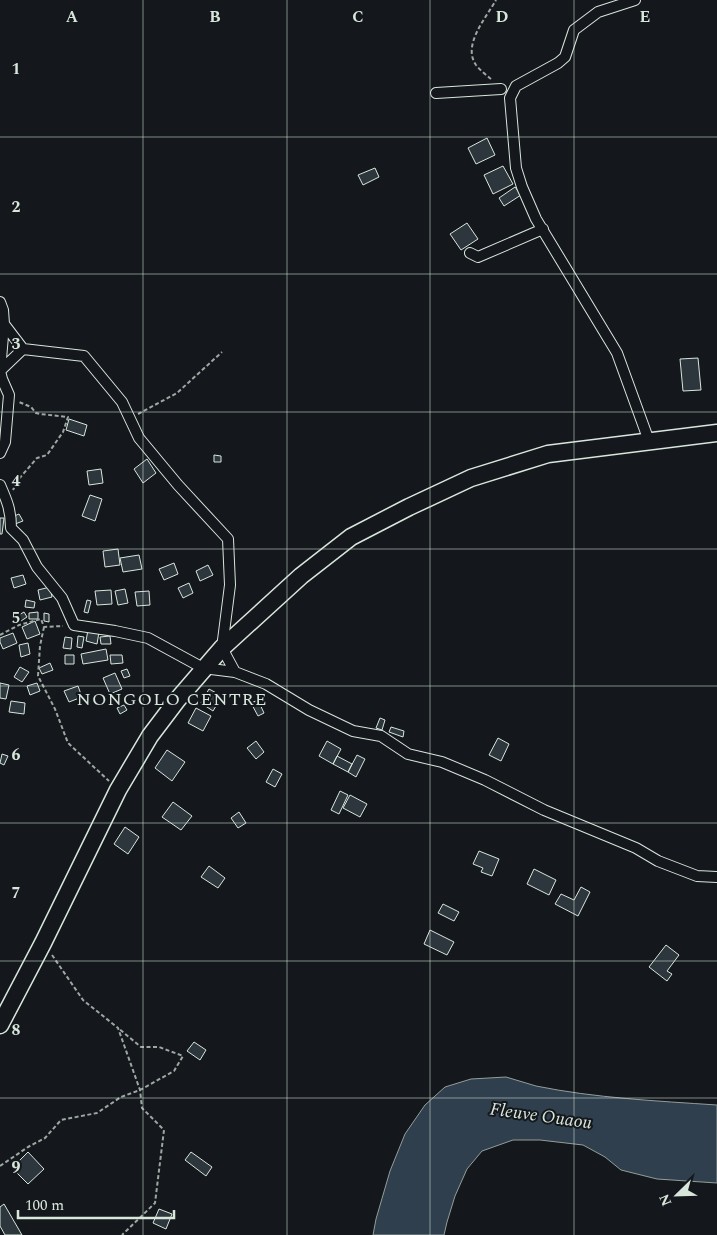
<svg xmlns="http://www.w3.org/2000/svg" width="717" height="1235" font-family="Spectral,serif">
<style>
.water{fill:#2f3f4d;stroke:#939e99}
.building{fill:#2c363c;stroke:#d8e6dc}
.lines{fill:none;stroke-linecap:round;stroke-linejoin:round}
.minor-casing{stroke:#d8e6dc;stroke-width:12}
.trunk-casing{stroke:#d8e6dc;stroke-width:19}
.path{stroke:#9da8a2;stroke-width:2;stroke-dasharray:4 2.5;stroke-linecap:butt}
.minor{stroke:#14181c;stroke-width:10}
.trunk{stroke:#14181c;stroke-width:16}
.grid{fill:none;stroke:#d8e6dc;stroke-width:1;stroke-opacity:0.55}
.labels{text-anchor:middle;dominant-baseline:central;stroke-width:4;stroke-linejoin:round;paint-order:stroke}
.neighbourhood-label{font-size:18px;letter-spacing:1px;fill:#d8e6dc;stroke:#14181c}
.water-label{font-size:18px;font-style:italic;fill:#d8e6dc;stroke:#14181c}
.grid-label{font-size:16px;text-anchor:middle;font-weight:bold;fill:#d8e6dc;stroke:#14181c;stroke-width:4;stroke-linejoin:round;paint-order:stroke}
</style>
<rect width="100%" height="100%" fill="#14181c"/>
<path class="water" d="M506 1077C516 1080 526 1083 536 1086 595 1098 657 1101 717 1105V1183L657 1179 621 1170 605 1157 583 1145 540 1140H513L482 1151 467 1169 455 1196 447 1222 444 1235H373L376 1219 390 1171 405 1134 425 1105 445 1087 471 1079Z"/>
<path class="building" d="M487 138 495 155 476 164 468 148Z
M503 166 513 184 493 194 484 175Z
M375 168 379 177 363 185 358 175Z
M515 187 521 195 504 206 499 198Z
M467 223 478 239 461 250 450 234Z
M698 358 701 390 683 391 680 359Z
M69 419 87 425 84 436 66 430Z
M214 455 221 456V462H214Z
M147 459 156 473 143 483 134 469Z
M101 469 103 483 89 485 87 471Z
M90 495 102 499 95 521 82 516Z
M19 514 23 521 15 524 12 517Z
M0 518H4L2 534H0Z
M118 549 120 565 105 567 103 551Z
M139 555 142 569 123 572 120 558Z
M174 563 178 574 164 580 159 569Z
M208 565 213 575 200 581 196 571Z
M23 575 26 584 14 588 11 578Z
M189 583 193 593 183 598 178 588Z
M50 587 52 597 40 600 38 590Z
M125 589 128 603 118 605 115 591Z
M111 590 112 604 97 605 95 591Z
M149 591 150 605 137 606 135 592Z
M26 600 35 602 34 608 25 607Z
M87 600 91 601 88 613 84 612Z
M24 612 27 617 21 621 17 616Z
M38 612V619H29V613Z
M44 613 49 614V622L44 621Z
M35 621 40 634 27 639 22 627Z
M88 630 99 632 97 644 86 641Z
M13 633 17 643 3 649 0 642V638Z
M78 636 84 637 82 648 77 647Z
M110 636 111 644H101L100 637Z
M65 637 72 638 71 649 63 648Z
M28 643 30 654 21 657 19 645Z
M106 649 108 660 83 664 81 654Z
M65 655H74V664H65Z
M110 655H122L123 663 111 664Z
M50 663 53 670 42 674 39 668Z
M20 667 29 672 22 682 14 677Z
M127 669 130 676 124 678 121 671Z
M115 673 122 689 110 694 103 678Z
M0 683 9 685 6 699 0 698Z
M37 683 40 691 30 695 27 686Z
M78 686 82 697 69 702 64 691Z
M209 689 222 696 213 711 201 703Z
M258 700 264 713 258 716 251 703Z
M11 701 25 703 24 714 9 712Z
M124 705 127 710 120 714 117 708Z
M196 708 211 716 203 731 188 723Z
M380 718 385 720 382 730 376 728Z
M391 727 404 731 403 737 389 732Z
M498 738 509 744 501 761 489 755Z
M256 741 264 752 256 759 247 748Z
M327 741 341 749 333 764 319 756Z
M167 750 185 762 172 781 155 768Z
M2 754 8 756 4 765 0 763Z
M357 755 365 759 356 777 348 772Z
M337 756 352 764 348 772 333 764Z
M273 769 282 774 275 787 266 782Z
M340 791 348 795 339 814 331 810Z
M350 795 367 804 360 817 343 808Z
M173 802 192 816 181 830 162 817Z
M239 812 246 823 238 828 231 818Z
M125 827 139 837 128 854 114 844Z
M479 851 499 859 492 876 481 872 483 868 473 864Z
M209 866 225 878 218 888 201 877Z
M534 869 556 880 549 895 527 884Z
M581 887 590 892 578 916 555 904 561 894 574 900Z
M443 904 459 912 454 921 438 913Z
M430 930 454 942 447 955 424 944Z
M666 945 679 955 667 971 672 974 667 981 649 967Z
M194 1042 206 1050 200 1060 187 1051Z
M28 1152 44 1169 28 1184 12 1168Z
M191 1152 212 1167 206 1176 185 1160Z
M4 1204 22 1235H5L0 1226V1207Z
M159 1209 172 1214 166 1229 153 1223Z"/>
<g class="lines">
<g class="minor-casing">
<path id="minor" d="M635 0 598 12 574 30 565 57 558 63 516 86 510 98 516 168 522 187 536 219 617 353 649 441
M436 93 501 89
M470 253 478 257 543 229
M0 302 3 310 4 324 0 371 2 379 9 395 5 442 0 453
M4 324 23 349 84 356 122 402 139 438 178 485 228 539 230 585 222 648 235 672 266 684 309 710 353 731 381 736 408 754 442 762 485 780 544 810 636 848 658 861 697 876 717 877
M0 371 23 349
M0 485C7 501 11 510 11 528L23 540 37 567 62 598 74 625 115 631 148 638 203 668 235 672"/>
</g>
<g class="trunk-casing">
<path id="trunk" d="M0 1025 43 943 118 790 150 736 178 699 222 648 301 576 351 537 409 507 471 478 548 454 717 433"/>
</g>
<path class="path" d="M491 79C486 75 480 70 476 65 462 45 486 18 496 0
M138 414 177 393 222 352
M13 490 18 480 37 458 47 455 63 432 68 417 40 414 36 413 31 407 19 402
M44 627 40 646 38 676 55 709 68 743 109 781
M0 635 19 625 41 619 44 627 63 626
M52 955 83 1000 118 1028 140 1090 142 1108 164 1130 155 1203 122 1235
M0 1166 28 1147 45 1138 61 1120 97 1113 121 1097 140 1090 174 1071 183 1056 159 1047H141L118 1028"/>
<use href="#minor" class="minor"/>
<use href="#trunk" class="trunk"/>
</g>
<path class="grid" d="M143 0V1235M287 0V1235M430 0V1235M574 0V1235M0 137H717M0 274H717M0 412H717M0 549H717M0 686H717M0 823H717M0 961H717M0 1098H717"/>
<g class="labels">
<g class="neighbourhood-label">
<text x="172" y="699">NONGOLO CENTRE</text>
</g>
<g class="water-label">
<text transform="translate(541 1116) rotate(8)">Fleuve Ouaou</text>
</g>
</g>
<g class="grid-label">
<text x="72" y="22">A</text>
<text x="215" y="22">B</text>
<text x="358" y="22">C</text>
<text x="502" y="22">D</text>
<text x="645" y="22">E</text>
<text x="16" y="74">1</text>
<text x="16" y="212">2</text>
<text x="16" y="349">3</text>
<text x="16" y="486">4</text>
<text x="16" y="623">5</text>
<text x="16" y="760">6</text>
<text x="16" y="898">7</text>
<text x="16" y="1035">8</text>
<text x="16" y="1172">9</text>
</g>
<g transform="translate(677 1195) rotate(247)" stroke="#14181c" stroke-width="4" paint-order="stroke">
<path d="M0-4L9 19L0 12L-9 19Z" fill="#d8e6dc"/>
<text y="-8" font-size="14" font-weight="bold" text-anchor="middle" fill="#d8e6dc">N</text>
</g>
<path d="M18 1210v8h156v-8" fill="none" stroke="#d8e6dc" stroke-width="2.5"/>
<text x="25" y="1210" font-size="15" fill="#d8e6dc" stroke="#14181c" stroke-width="4" paint-order="stroke">100 m</text>
</svg>
